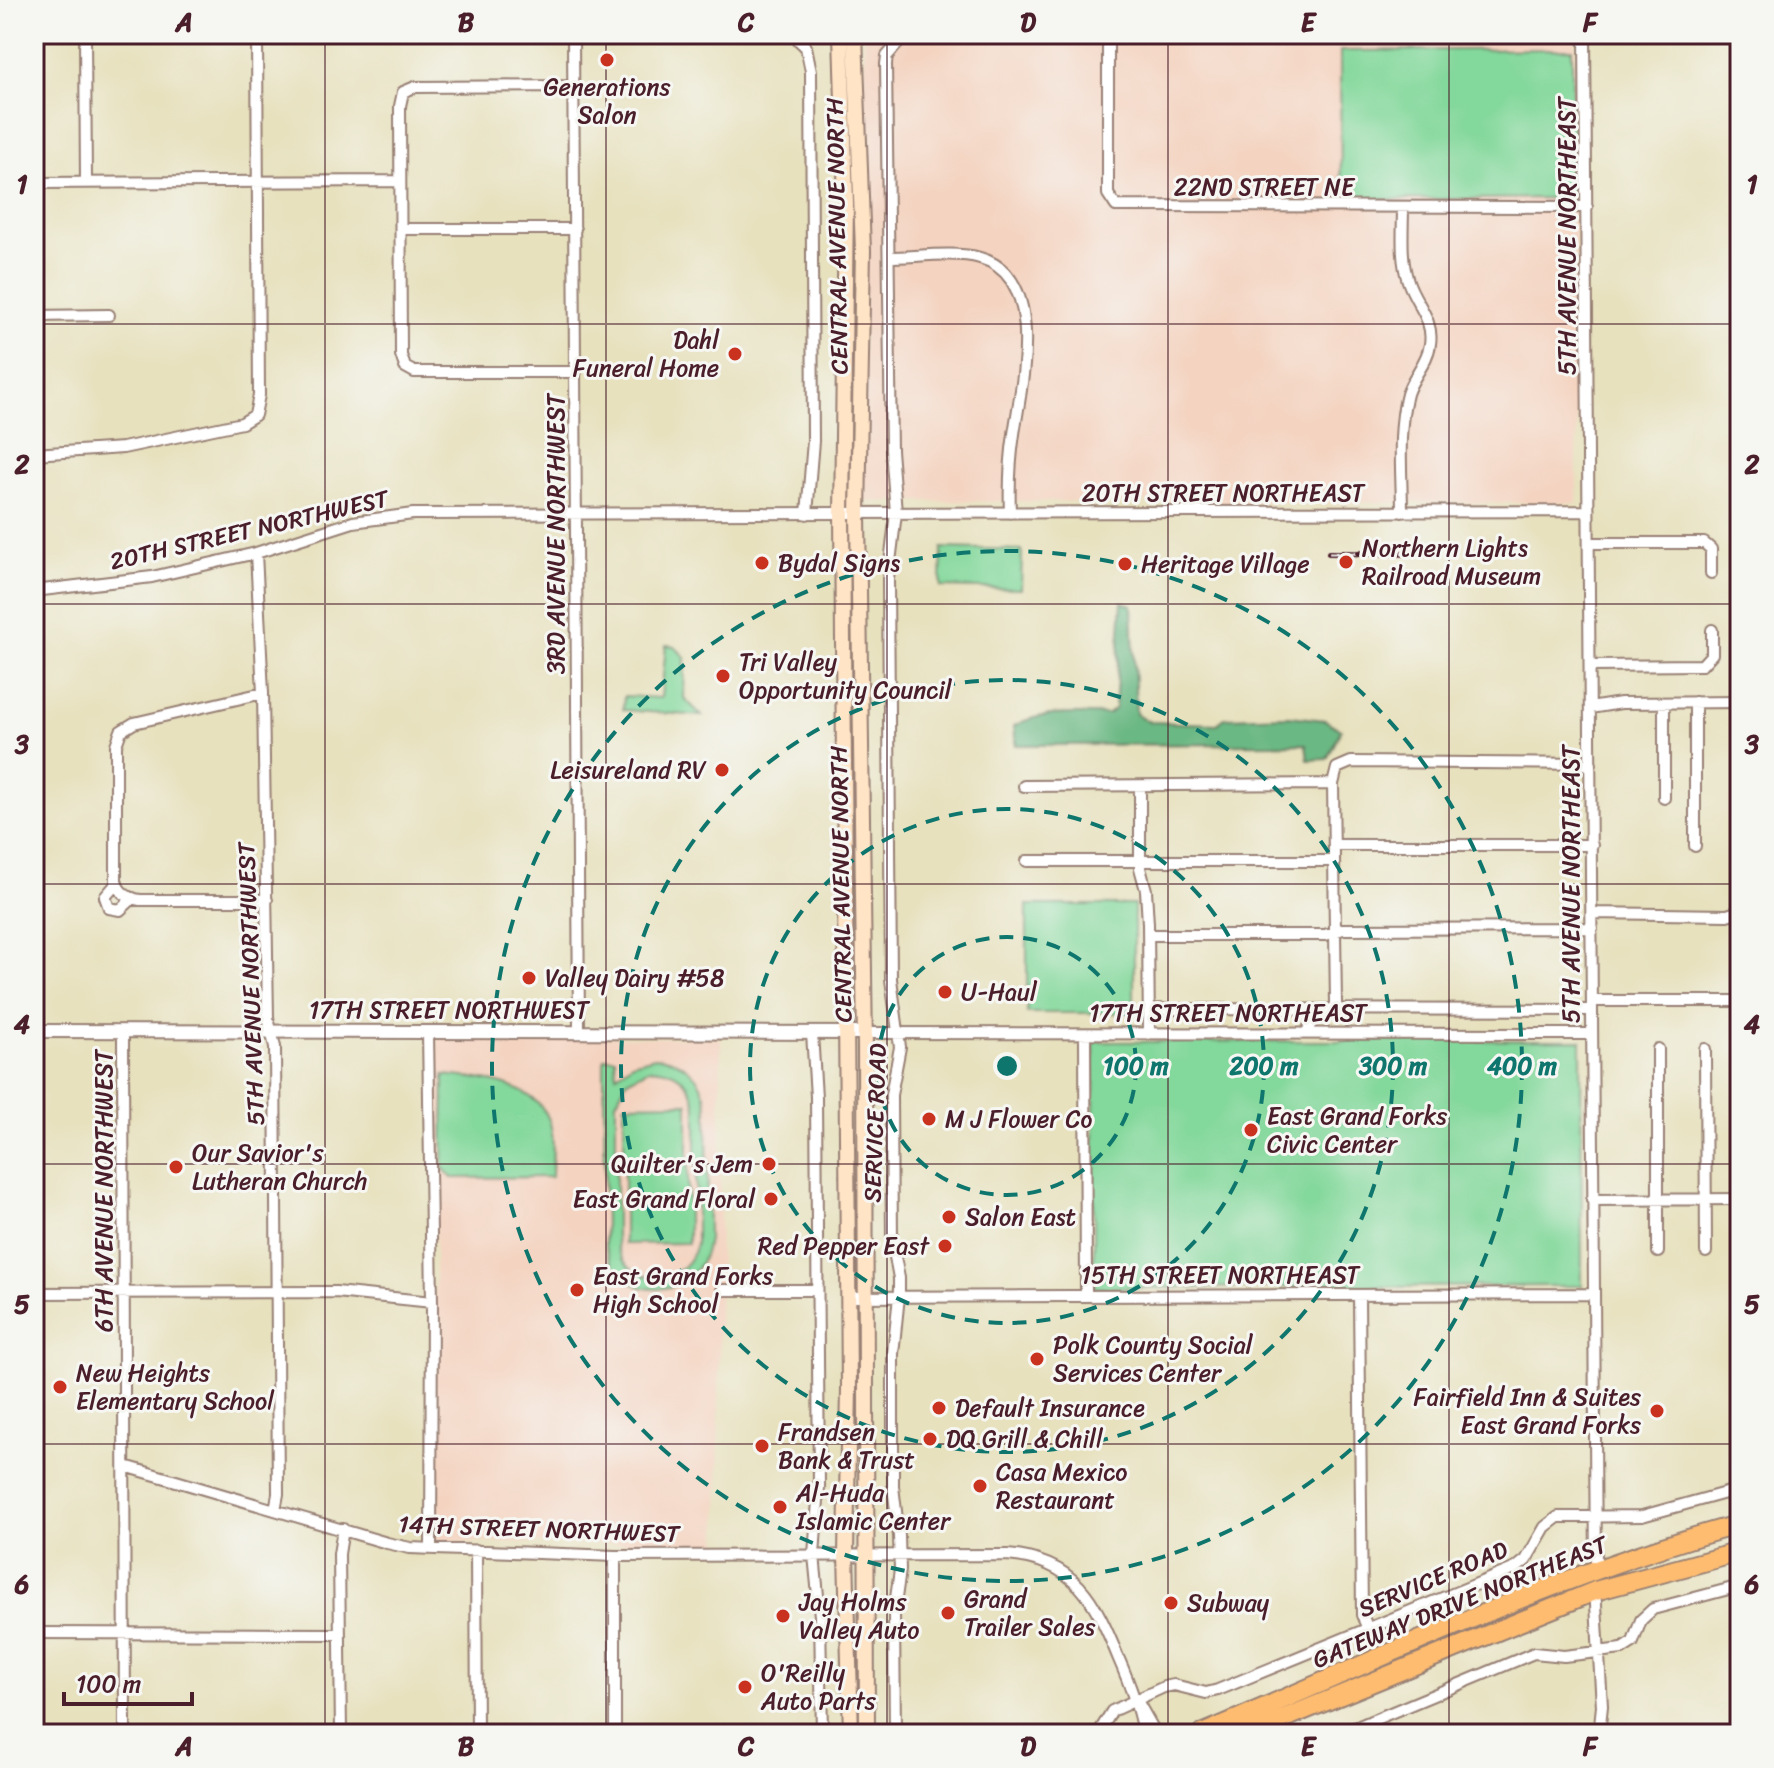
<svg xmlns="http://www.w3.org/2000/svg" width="1774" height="1768" font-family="Sriracha,sans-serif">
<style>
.built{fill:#f4d3c0}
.green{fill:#83d89b;stroke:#667c63;stroke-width:2;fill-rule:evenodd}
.forest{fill:#6ab883;stroke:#5a6c57;stroke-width:2}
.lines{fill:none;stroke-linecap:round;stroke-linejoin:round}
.minor-casing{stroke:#988074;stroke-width:14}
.tertiary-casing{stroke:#988074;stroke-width:16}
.secondary-casing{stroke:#988074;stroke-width:18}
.trunk-casing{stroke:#988074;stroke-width:22}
.minor{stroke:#fff;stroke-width:10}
.tertiary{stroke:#fff;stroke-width:12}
.secondary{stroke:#ffe4c6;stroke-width:14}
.trunk{stroke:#febc70;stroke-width:18}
.rail-casing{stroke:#4a1f2b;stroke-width:6}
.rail{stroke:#f6f6f2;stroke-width:3;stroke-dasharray:9;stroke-linecap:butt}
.grid{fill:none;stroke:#4a1f2b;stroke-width:2;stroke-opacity:0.55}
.ring{fill:none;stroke:#0f766e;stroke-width:4;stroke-dasharray:14 10}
.poi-dot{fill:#c8321e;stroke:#f6f6f2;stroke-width:3}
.labels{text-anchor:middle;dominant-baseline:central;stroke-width:6;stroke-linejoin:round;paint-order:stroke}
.poi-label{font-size:24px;fill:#4a1f2b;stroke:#f6f6f2;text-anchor:start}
.street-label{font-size:24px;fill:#4a1f2b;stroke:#f6f6f2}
.centre{fill:#0f766e;stroke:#f6f6f2;stroke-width:4}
.ring-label{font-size:24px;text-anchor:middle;font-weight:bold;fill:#0f766e;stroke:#f6f6f2;stroke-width:6;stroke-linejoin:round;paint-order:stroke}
.neatline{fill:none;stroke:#4a1f2b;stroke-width:3}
.grid-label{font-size:26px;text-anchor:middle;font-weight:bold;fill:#4a1f2b}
</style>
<rect width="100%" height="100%" fill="#f6f6f2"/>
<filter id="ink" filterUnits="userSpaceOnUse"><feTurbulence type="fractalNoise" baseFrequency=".0125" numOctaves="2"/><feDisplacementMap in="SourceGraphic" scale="16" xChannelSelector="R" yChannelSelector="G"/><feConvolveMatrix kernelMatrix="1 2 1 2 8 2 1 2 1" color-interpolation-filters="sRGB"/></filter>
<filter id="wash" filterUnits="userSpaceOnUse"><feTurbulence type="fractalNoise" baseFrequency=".006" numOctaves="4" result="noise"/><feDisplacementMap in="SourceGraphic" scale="32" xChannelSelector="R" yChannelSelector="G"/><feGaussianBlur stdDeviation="1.8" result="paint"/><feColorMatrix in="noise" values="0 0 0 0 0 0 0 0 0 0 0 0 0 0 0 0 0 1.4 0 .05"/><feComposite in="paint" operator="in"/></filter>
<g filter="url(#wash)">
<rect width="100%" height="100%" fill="#e7e1be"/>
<path class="built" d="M864 34H1575L1577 503 863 501Z
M437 1036 721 1038 718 1544 433 1542Z"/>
<path class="green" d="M1572 49 1573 198 1341 200 1340 51Z
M942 548 1022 550 1021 589 941 587Z
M666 645 674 646 685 657 684 698 702 716 623 710 624 696 661 698Z
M1027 905H1134V1013H1027Z
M1581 1040 1582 1286 1094 1288V1042Z
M655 1057C685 1059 705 1079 707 1108L708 1238C702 1301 620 1308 605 1246L604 1058H615L616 1075 632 1063ZM649 1069C675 1067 694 1083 696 1108V1244C684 1292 620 1287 616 1238V1102L627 1080Z
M444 1075C479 1078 535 1083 549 1120 555 1136 552 1160 552 1177L452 1178 443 1168Z
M688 1103V1243L624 1244V1104Z"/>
<path class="forest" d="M1122 602 1132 605 1136 714 1150 722 1217 724 1225 718 1289 716 1325 720 1341 730 1327 759 1308 760 1306 744 1016 745 1014 726C1041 710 1078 715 1108 714L1115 708Z"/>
</g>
<g filter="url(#ink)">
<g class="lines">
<g class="minor-casing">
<path id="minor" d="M85 34 86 183
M573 34 579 1033
M792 34 806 47 811 71 813 441 807 514
M1108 34V194L1116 206 1587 207
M1585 34 1596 1572
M574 86 415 87 403 92 400 106 401 355 405 367 414 372H576
M34 183 400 181
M401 229H575
M889 257C915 257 955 251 980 258 1048 277 1021 386 1014 434 1010 460 1009 487 1010 513
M34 316 109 315
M34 454 123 448 242 423 255 415 259 395 257 34
M1402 512C1402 474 1397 431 1407 394 1412 377 1428 362 1430 344 1434 319 1415 303 1408 281 1400 258 1403 231 1403 207
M1589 543H1704L1711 549V573
M256 553 263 693 268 1018 275 1047 278 1494 275 1510
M34 591 152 577 256 553 353 522 413 514 1588 511
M1590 666 1702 665 1712 654V630
M263 693 134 723 121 731 116 745V880C118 893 128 898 140 900H267
M1695 702V846
M1590 708 1621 703 1740 702
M1024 786 1333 784 1337 768 1351 762 1591 764
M1140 786V868L1146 890 1148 924 1149 1034
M1664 798V703
M1335 845H1592
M1027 861H1334
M117 883 105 897 109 908 120 910 133 898
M1592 913 1727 915 1740 911
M1148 935H1325L1343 929 1592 928
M1592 1001H1735
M1148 1009 1592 1010
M123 1032 125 1734
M428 1032 432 1302 431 1549
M1307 1032 1312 1021 1333 1011 1336 1004 1333 784
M812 1033 816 1097 819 1487 814 1555 820 1616 822 1734
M865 1033 1592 1034
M1085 1034 1086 1294
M1658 1049V1252
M1705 1049 1706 1252
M1592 1200 1740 1199
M722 1290H817
M34 1293 336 1292 432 1302
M1359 1295 1362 1615 1368 1629
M847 1297 1593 1294
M125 1466 387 1543 410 1548 615 1556 1007 1555C1075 1560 1095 1600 1118 1657 1129 1682 1139 1707 1143 1734
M476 1550 477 1734
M615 1556V1734
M1595 1588 1602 1706 1599 1734
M34 1633 338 1634
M1139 1704 1156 1734
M341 1734 339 1554 343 1529
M895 1734 894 1612 900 1570 899 1536 893 1486V1354L899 1296V1278L892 1241 891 1095 900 1047 891 979 888 579 896 513 891 450 886 64 887 56 906 34
M1098 1734 1112 1711 1164 1687 1174 1685 1206 1693 1218 1690 1516 1568 1526 1560 1545 1527 1558 1517 1642 1516 1740 1489
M1340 1734 1534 1653 1564 1656 1622 1649 1633 1642 1641 1620 1653 1609 1740 1586"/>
</g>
<g class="tertiary-casing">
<path id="tertiary" d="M34 1031 865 1033"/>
</g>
<g class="secondary-casing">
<path id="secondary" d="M841 34 846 204 842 514 849 1388 846 1554 851 1734
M855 34 863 251 858 514 865 1048 867 1734"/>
</g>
<g class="trunk-casing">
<path id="trunk" d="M1202 1734C1378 1660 1556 1574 1740 1524
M1246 1734 1595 1591 1740 1552"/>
</g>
<use href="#minor" class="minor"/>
<use href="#tertiary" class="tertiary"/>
<use href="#secondary" class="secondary"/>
<use href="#trunk" class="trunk"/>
<g class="rail-casing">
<path id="rail" d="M1329 553 1432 554"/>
</g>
<use href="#rail" class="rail"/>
</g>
</g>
<path class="grid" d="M325 34V1734M606 34V1734M887 34V1734M1168 34V1734M1449 34V1734M34 324H1740M34 604H1740M34 884H1740M34 1164H1740M34 1444H1740"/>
<g class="ring">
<circle cx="1007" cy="1066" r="129"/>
<circle cx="1007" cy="1066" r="257"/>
<circle cx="1007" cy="1066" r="386"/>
<circle cx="1007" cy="1066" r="515"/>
</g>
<g class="poi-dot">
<circle cx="607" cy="60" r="8"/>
<circle cx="735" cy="354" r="8"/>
<circle cx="1346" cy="562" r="8"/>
<circle cx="762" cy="563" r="8"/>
<circle cx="1125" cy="564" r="8"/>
<circle cx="723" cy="676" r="8"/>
<circle cx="722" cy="770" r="8"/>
<circle cx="529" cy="978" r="8"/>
<circle cx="945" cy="992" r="8"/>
<circle cx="929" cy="1119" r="8"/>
<circle cx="1251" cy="1130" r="8"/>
<circle cx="769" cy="1164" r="8"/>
<circle cx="176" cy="1167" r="8"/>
<circle cx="771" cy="1199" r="8"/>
<circle cx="949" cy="1217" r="8"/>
<circle cx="945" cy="1246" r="8"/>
<circle cx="577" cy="1290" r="8"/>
<circle cx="1037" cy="1359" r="8"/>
<circle cx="60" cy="1387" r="8"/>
<circle cx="939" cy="1408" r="8"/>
<circle cx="1657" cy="1411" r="8"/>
<circle cx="930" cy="1439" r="8"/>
<circle cx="762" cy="1446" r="8"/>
<circle cx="980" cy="1486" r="8"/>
<circle cx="780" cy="1507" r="8"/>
<circle cx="1171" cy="1603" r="8"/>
<circle cx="948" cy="1613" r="8"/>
<circle cx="783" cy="1616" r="8"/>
<circle cx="745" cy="1687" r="8"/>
</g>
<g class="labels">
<g class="poi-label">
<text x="607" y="87" text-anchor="middle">Generations<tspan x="607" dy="28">Salon</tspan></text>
<text x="719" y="340" text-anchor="end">Dahl<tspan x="719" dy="28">Funeral Home</tspan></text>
<text x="1362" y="548">Northern Lights<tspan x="1362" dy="28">Railroad Museum</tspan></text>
<text x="778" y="563">Bydal Signs</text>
<text x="1141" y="564">Heritage Village</text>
<text x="739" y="662">Tri Valley<tspan x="739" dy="28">Opportunity Council</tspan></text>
<text x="706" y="770" text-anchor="end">Leisureland RV</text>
<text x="545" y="978">Valley Dairy #58</text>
<text x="961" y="992">U-Haul</text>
<text x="1267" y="1116">East Grand Forks<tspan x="1267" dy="28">Civic Center</tspan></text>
<text x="945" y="1119">M J Flower Co</text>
<text x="192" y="1153">Our Savior's<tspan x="192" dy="28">Lutheran Church</tspan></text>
<text x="753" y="1164" text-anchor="end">Quilter's Jem</text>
<text x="755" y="1199" text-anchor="end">East Grand Floral</text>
<text x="965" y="1217">Salon East</text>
<text x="929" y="1246" text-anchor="end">Red Pepper East</text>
<text x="593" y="1276">East Grand Forks<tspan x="593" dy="28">High School</tspan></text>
<text x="1053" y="1345">Polk County Social<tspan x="1053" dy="28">Services Center</tspan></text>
<text x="76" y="1373">New Heights<tspan x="76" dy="28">Elementary School</tspan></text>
<text x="1641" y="1397" text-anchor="end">Fairfield Inn &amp; Suites<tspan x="1641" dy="28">East Grand Forks</tspan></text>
<text x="955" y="1408">Default Insurance</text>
<text x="778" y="1432">Frandsen<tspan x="778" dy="28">Bank &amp; Trust</tspan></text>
<text x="946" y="1439">DQ Grill &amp; Chill</text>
<text x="996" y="1472">Casa Mexico<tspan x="996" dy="28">Restaurant</tspan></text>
<text x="796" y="1493">Al-Huda<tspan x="796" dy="28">Islamic Center</tspan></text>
<text x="964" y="1599">Grand<tspan x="964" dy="28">Trailer Sales</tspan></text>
<text x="799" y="1602">Jay Holms<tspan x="799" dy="28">Valley Auto</tspan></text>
<text x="1187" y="1603">Subway</text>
<text x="761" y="1673">O'Reilly<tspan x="761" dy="28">Auto Parts</tspan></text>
</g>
<g class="street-label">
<text x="1264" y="187">22ND STREET NE</text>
<text transform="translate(837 236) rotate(-91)">CENTRAL AVENUE NORTH</text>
<text transform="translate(1567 236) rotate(-90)">5TH AVENUE NORTHEAST</text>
<text x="1223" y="493">20TH STREET NORTHEAST</text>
<text transform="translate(249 530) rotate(-13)">20TH STREET NORTHWEST</text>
<text transform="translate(556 534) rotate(-90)">3RD AVENUE NORTHWEST</text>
<text transform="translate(841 884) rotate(-91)">CENTRAL AVENUE NORTH</text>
<text transform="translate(1571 884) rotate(-90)">5TH AVENUE NORTHEAST</text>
<text transform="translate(251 984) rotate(-92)">5TH AVENUE NORTHWEST</text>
<text x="449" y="1010">17TH STREET NORTHWEST</text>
<text x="1228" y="1013">17TH STREET NORTHEAST</text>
<text transform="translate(875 1123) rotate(-88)">SERVICE ROAD</text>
<text transform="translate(104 1191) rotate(-90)">6TH AVENUE NORTHWEST</text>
<text x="1220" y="1275">15TH STREET NORTHEAST</text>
<text transform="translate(539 1529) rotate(2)">14TH STREET NORTHWEST</text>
<text transform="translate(1433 1579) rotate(-23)">SERVICE ROAD</text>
<text transform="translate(1460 1602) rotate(-22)">GATEWAY DRIVE NORTHEAST</text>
</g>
</g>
<circle cx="1007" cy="1066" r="12" class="centre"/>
<g class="ring-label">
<text x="1136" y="1074">100 m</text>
<text x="1264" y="1074">200 m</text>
<text x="1393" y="1074">300 m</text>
<text x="1522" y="1074">400 m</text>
</g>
<rect width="1774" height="1768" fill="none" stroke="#f6f6f2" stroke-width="88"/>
<path d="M64 1692v12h128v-12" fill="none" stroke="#4a1f2b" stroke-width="4"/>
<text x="76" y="1692" font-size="24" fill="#4a1f2b" stroke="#f6f6f2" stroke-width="6" paint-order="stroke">100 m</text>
<rect x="44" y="44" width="1686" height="1680" class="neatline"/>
<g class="grid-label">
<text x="184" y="31">A</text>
<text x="466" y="31">B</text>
<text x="746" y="31">C</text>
<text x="1028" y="31">D</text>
<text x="1308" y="31">E</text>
<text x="1590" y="31">F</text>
<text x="22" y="193">1</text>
<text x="1752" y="193">1</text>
<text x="22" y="473">2</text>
<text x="1752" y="473">2</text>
<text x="22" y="753">3</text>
<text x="1752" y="753">3</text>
<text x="22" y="1033">4</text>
<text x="1752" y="1033">4</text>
<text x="22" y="1313">5</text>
<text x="1752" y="1313">5</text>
<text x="22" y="1593">6</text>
<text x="1752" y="1593">6</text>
<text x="184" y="1755">A</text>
<text x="466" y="1755">B</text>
<text x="746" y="1755">C</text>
<text x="1028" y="1755">D</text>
<text x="1308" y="1755">E</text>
<text x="1590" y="1755">F</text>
</g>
</svg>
